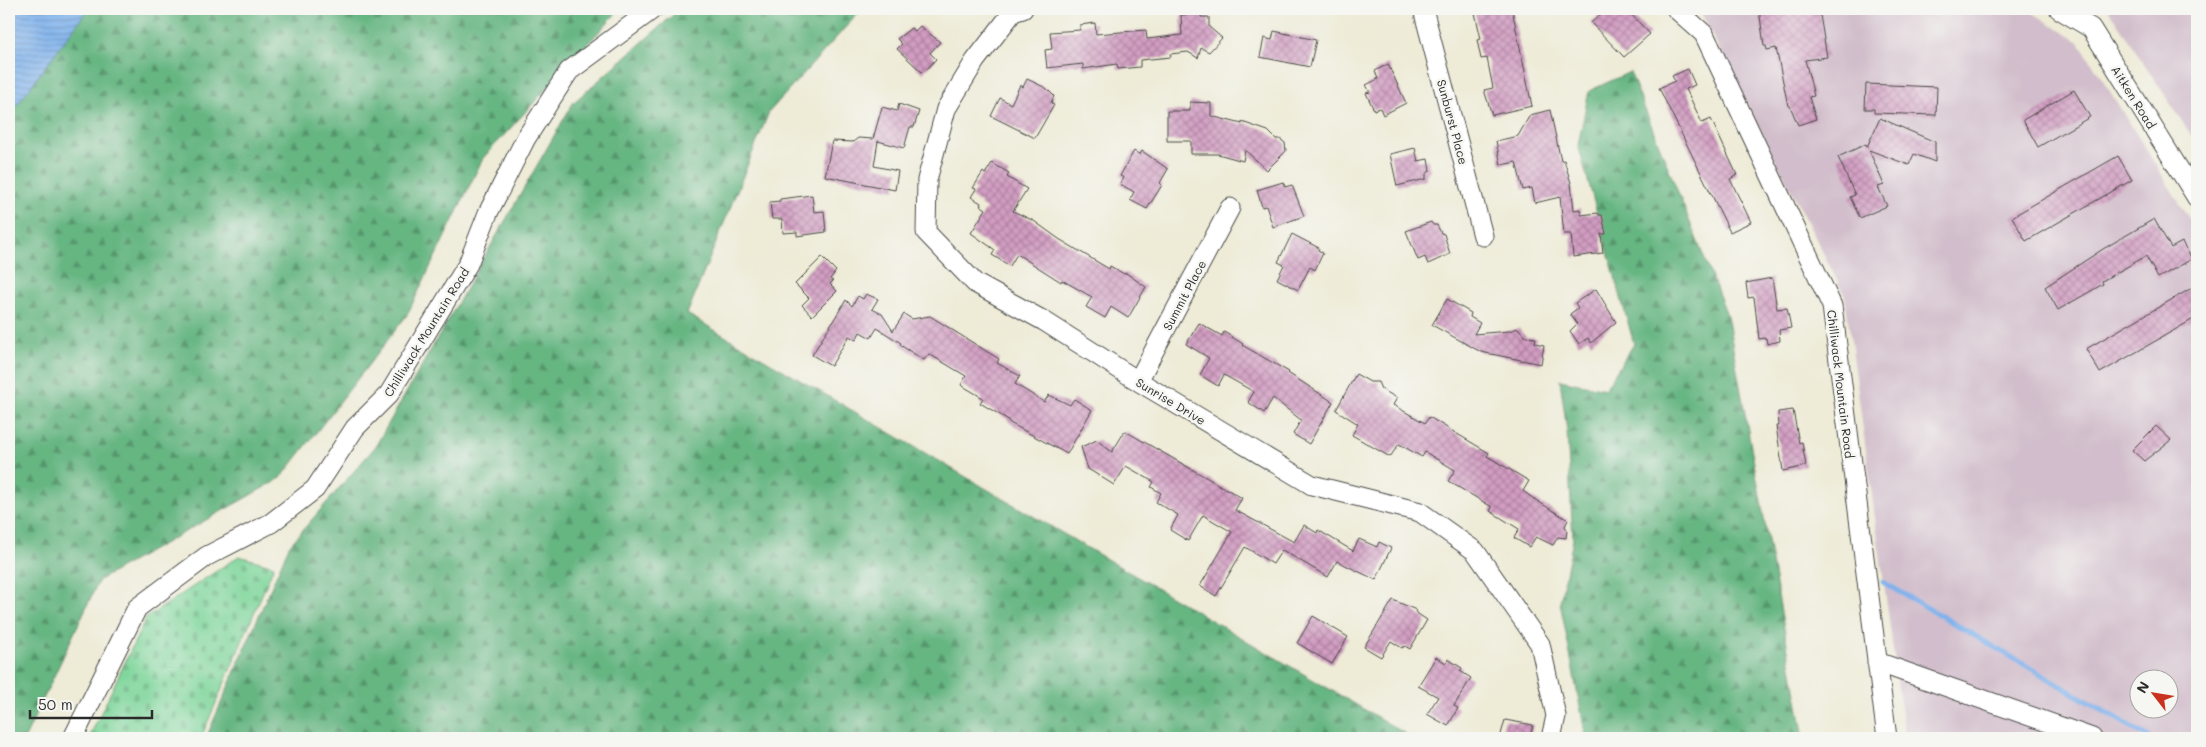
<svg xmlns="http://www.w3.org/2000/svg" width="2206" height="747" font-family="Mali,sans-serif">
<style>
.industrial{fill:#d1bdcb;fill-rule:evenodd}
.forest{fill:url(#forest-firs);stroke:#487056}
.cemetery{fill:url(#cemetery-stones);stroke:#548062}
.water{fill:url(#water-rules);stroke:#566e8c}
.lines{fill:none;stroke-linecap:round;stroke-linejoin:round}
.stream{stroke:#80b2ec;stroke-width:5}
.building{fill:url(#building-cross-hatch)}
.minor-casing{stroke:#484845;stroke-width:21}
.minor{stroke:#fff;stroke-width:19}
.labels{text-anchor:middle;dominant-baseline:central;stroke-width:5;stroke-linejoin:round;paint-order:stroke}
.street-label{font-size:12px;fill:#2b2b2b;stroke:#f6f6f2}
</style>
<defs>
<pattern id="forest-firs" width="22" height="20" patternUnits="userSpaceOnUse" patternTransform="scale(1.25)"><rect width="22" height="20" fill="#66b682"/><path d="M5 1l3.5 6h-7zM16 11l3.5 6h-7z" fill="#54946b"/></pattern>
<pattern id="cemetery-stones" width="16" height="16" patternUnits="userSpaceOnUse" patternTransform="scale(1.25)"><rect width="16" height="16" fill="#7dd59a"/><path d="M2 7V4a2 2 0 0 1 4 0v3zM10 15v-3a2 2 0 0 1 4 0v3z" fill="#6cb785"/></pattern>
<pattern id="water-rules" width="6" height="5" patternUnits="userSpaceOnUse" patternTransform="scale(1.25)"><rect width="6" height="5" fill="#80b2ec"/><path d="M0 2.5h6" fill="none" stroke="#6991bf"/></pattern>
<pattern id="building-cross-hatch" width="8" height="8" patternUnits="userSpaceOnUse" patternTransform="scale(1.25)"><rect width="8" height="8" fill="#d29dc2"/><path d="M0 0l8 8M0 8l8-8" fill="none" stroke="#ab809e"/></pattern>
</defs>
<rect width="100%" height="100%" fill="#f6f6f2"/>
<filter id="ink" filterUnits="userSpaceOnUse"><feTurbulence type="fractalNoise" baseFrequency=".02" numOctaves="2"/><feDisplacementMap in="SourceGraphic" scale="10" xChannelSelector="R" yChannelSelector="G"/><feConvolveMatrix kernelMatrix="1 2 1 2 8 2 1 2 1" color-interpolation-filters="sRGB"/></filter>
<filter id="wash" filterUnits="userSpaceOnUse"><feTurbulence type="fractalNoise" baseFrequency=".0096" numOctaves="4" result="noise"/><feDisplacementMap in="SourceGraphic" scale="20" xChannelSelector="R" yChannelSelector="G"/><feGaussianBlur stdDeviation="1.12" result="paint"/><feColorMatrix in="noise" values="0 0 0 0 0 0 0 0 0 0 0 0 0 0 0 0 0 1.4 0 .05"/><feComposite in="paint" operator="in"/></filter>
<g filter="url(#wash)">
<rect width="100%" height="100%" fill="#eeebd7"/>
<path class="industrial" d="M1699 9H2027L2079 42 2197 231V738H1905L1845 296ZM2138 680H2168V710H2138Z
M2108 9H2197V144Z"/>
<path class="forest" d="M51 9H620L483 158 407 315 281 478 99 580 25 738H9V81Z
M680 9H862L769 112 687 314 1413 738H206L289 546 375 447 573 103Z
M1630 72 1727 315 1804 738H1586L1560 602 1573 540 1567 431 1560 380 1605 389 1634 344 1578 145 1589 91Z"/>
<path class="cemetery" d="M239 556 274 566 201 738H89L146 618Z"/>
<path class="water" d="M9 9H88L9 116Z"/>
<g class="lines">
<path class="stream" d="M1883 582 2150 738"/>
</g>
<g id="blocks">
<path class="building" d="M1493 9H1512L1532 106 1492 115 1484 90 1493 88 1487 58 1481 59 1477 40 1481 39 1475 13Z
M1606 9H1626L1650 34 1624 57 1591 23Z
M1759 9H1819L1827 57 1805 60 1814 96 1809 97 1816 119 1798 125 1790 106H1788L1776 48 1767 50 1766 46H1764Z
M1201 14V17H1209V27L1222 38 1209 52 1201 48 1198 58 1188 52 1170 54 1171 57 1140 60V67L1118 69 1117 64 1083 69V64L1047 68 1045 50 1052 49 1050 32 1080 30V25L1095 23 1096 34 1146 30 1147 39 1182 35 1181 15Z
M920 26 940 42 930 53 936 59 923 73 897 49 902 44 897 39 911 28 915 31Z
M1274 31 1316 40 1310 67 1260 57 1264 38 1272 40Z
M1388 64 1406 103 1383 115 1380 108 1374 110 1366 93 1370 92 1366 85 1378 79 1375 71Z
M1688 69 1695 85 1686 89 1702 123 1711 119 1737 175 1730 179 1751 222 1730 232 1659 88 1675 81 1672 76Z
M1027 79 1046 88 1054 96 1051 103 1054 105 1035 138 991 116 1000 98 1011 104 1020 85 1023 87Z
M1866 84 1937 87 1936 115 1874 113V109H1865Z
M2074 90 2090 117 2038 147 2023 120Z
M1190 102 1211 103V116L1242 124V122L1268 131 1276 139H1280L1285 143 1286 151 1267 170 1245 150 1243 161 1218 154H1191V141H1167V111H1190Z
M899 104 919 111 914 127H910L904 148 878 141 874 166 898 171 895 190 825 176 832 141 853 142 858 138 873 139 882 107 897 111Z
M1550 110 1561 161 1564 160 1571 183 1574 210 1580 209 1581 215 1598 213 1599 215H1602L1606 234H1601L1603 253 1573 257 1571 234H1564L1560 197 1535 203 1532 188 1523 190 1516 162 1501 165 1496 141 1518 136 1530 115Z
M1880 118 1935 142V162L1914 154 1909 165 1869 150 1884 185 1878 187 1887 206 1860 218 1850 197 1855 195 1838 157 1866 144 1867 147Z
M1415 148 1418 161 1428 159 1430 171 1426 174V179L1397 186 1390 154Z
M1134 151 1140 155 1142 151 1168 169 1160 183 1162 185 1147 209 1130 200 1134 192 1120 184 1124 178 1120 176Z
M2118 156 2132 180 2026 241 2012 217Z
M992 163 1009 173 1007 177 1027 189 1013 211 1034 221 1059 239 1109 269 1110 266 1124 274 1126 273 1146 287 1128 318 1111 307 1105 318 1086 307 1092 297 1062 280 1061 282 1017 254 1010 266 992 255 995 250 971 233 986 209 980 205 981 203 971 197 976 189 973 188 983 172 985 174Z
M1283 182 1285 187 1292 185 1304 216 1273 227 1266 206 1262 207 1257 190Z
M812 195 814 212 824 211 826 232 797 236V232L783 233 782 219H772L770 202 780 201V199Z
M2154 219 2171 248 2182 242 2192 259 2158 278 2146 256 2102 281 2103 284 2058 310 2045 287 2103 249Z
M1431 222 1433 225H1437L1441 233 1444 234 1450 254 1428 264 1425 257 1418 260 1406 231Z
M1292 234 1319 248 1318 250 1323 253 1315 270 1310 267 1298 290 1277 279 1284 265 1278 262Z
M822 257 836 271 830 279 833 281 830 284 837 291 812 316 802 305 809 298 795 284Z
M1772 278 1777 309 1787 308 1791 328 1779 330 1780 341 1767 344 1766 338 1759 339 1754 297 1748 298 1746 283Z
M2197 285V317L2100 373 2086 349Z
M1596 289 1616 322 1591 343 1588 338 1579 344 1570 331 1577 324 1570 314 1578 308 1575 303Z
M866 294 878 299 872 309 882 314 893 331 904 314 912 319 930 316 999 359 997 363 1020 376 1015 384 1044 402 1049 395 1070 405 1074 399 1092 410 1067 454 1010 423 1007 419 980 403 983 398 961 385 966 376 929 354 924 360 900 345 901 343 877 328 871 338 860 332 856 340 849 336 831 366 812 355 846 300 852 306 858 296 863 299Z
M1447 299 1471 313 1470 317 1480 323 1474 334 1509 331 1518 328 1526 337 1536 338 1535 343 1544 345 1541 364 1481 352 1432 325Z
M1199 323 1222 336 1224 332 1243 344 1242 345 1289 372 1288 373 1333 402 1309 444 1293 434 1301 420 1273 398 1264 413 1248 402 1254 392 1224 375 1218 386 1200 375 1209 358 1186 344Z
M1356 374 1370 382H1378L1381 389 1397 398 1393 405 1425 423 1429 417 1489 453 1487 456 1529 481 1523 491 1534 499 1568 520 1565 526 1567 530 1566 538 1558 537 1553 545 1536 537 1529 547 1514 538 1519 529 1490 511 1492 507 1448 481 1455 470 1425 452 1422 457 1399 444 1390 457 1352 435 1358 424 1336 410Z
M1793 410 1799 443 1802 442 1806 466 1783 471 1776 426H1779L1778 412Z
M2156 426 2171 440 2144 461 2132 450Z
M1125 431 1242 498 1235 510 1294 542 1304 525 1317 533 1318 530 1353 551 1359 539 1377 547 1379 542 1391 548 1376 580 1337 561 1328 577 1282 550 1273 564 1245 547 1216 596 1200 586 1232 532 1203 515 1188 541 1170 530 1178 515 1156 502 1161 493 1151 487 1154 482 1126 466 1114 485 1088 469 1081 447 1097 440 1112 452Z
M1393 600 1416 610 1415 612 1427 620 1410 649 1405 646 1402 648 1391 641 1381 657 1364 647Z
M1313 616 1348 637 1332 664 1297 643Z
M1436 657 1446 663 1448 659 1462 668 1460 671 1471 678 1454 706 1458 708 1448 726 1427 714 1438 697 1418 686Z
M1505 720 1533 725 1530 738H1500Z"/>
</g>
</g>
<g filter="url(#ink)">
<use href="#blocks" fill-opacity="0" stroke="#484845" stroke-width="1"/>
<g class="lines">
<g class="minor-casing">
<path id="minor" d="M1023 9 1013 12 975 61 946 109 927 180 926 232 975 283 1044 321 1138 381 1312 485 1420 512 1475 551 1540 644 1556 716 1551 738
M1423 9 1483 236
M1676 9 1704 34 1832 306 1887 738
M2059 9 2091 28 2197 198
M1138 381 1230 208
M1877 662 2092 738
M73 738 137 608 207 556 271 523 315 489 355 428 389 394 468 264 488 213 526 138 569 71 653 9"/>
</g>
<use href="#minor" class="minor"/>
</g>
</g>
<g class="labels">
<g class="street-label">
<text transform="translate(2134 97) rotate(58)">Aitken Road</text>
<text transform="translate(1453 122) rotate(75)">Sunburst Place</text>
<text transform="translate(1184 295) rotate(-62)">Summit Place</text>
<text transform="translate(426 332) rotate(-58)">Chilliwack Mountain Road</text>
<text transform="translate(1841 384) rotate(83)">Chilliwack Mountain Road</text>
<text transform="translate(1171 401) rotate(31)">Sunrise Drive</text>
</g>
</g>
<rect width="2206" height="747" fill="none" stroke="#f6f6f2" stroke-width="30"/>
<g transform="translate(2154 694) rotate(301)"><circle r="24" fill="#f6f6f2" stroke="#a5a5a2"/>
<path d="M0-4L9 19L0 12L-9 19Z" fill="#c8321e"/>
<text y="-8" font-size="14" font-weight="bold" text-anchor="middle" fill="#2b2b2b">N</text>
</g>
<path d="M30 710v8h122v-8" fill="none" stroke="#2b2b2b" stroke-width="2.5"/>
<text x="38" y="710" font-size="15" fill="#2b2b2b" stroke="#f6f6f2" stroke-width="4" paint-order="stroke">50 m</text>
</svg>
